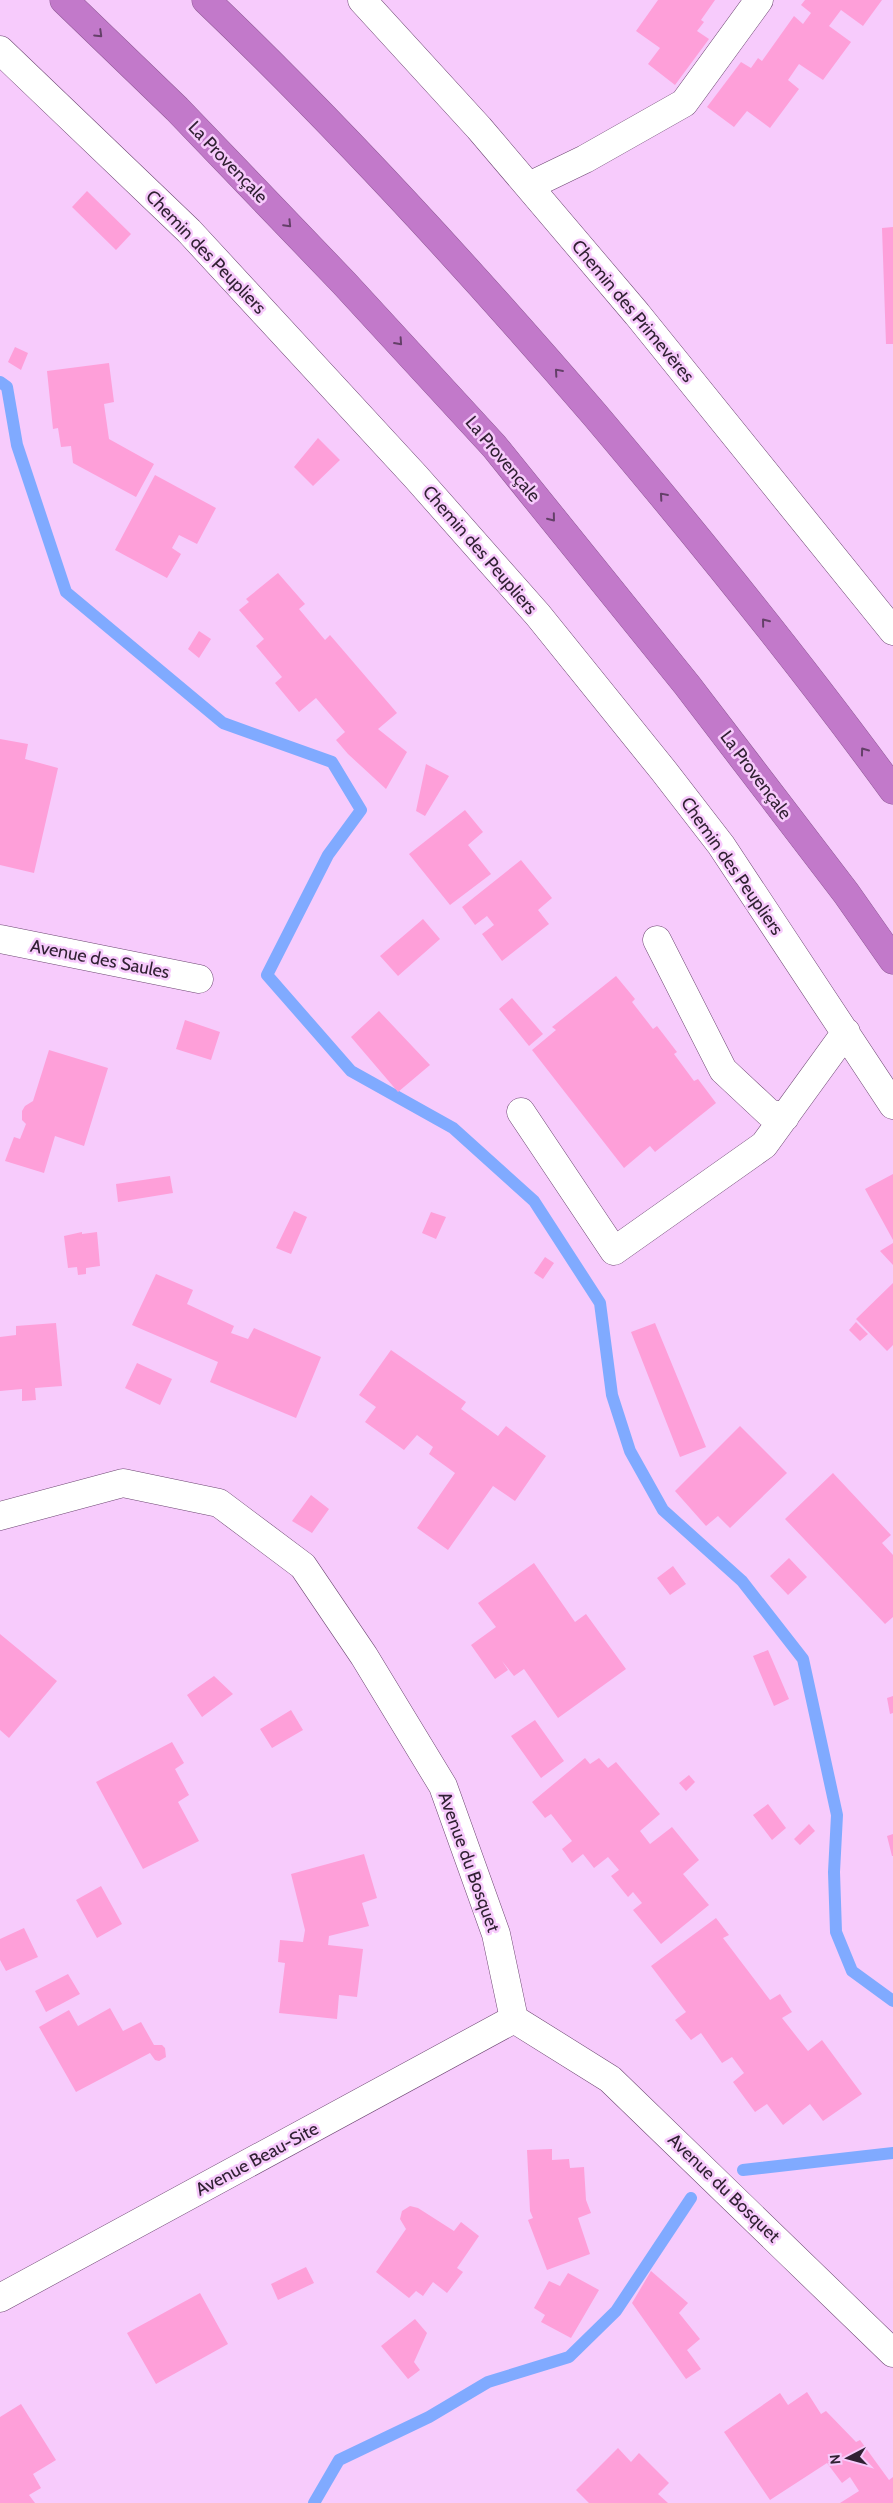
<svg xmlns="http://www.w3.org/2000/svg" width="893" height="2503" font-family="Cabin,sans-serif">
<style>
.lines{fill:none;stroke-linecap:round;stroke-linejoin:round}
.stream{stroke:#80aaff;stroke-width:12}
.building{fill:#fe9fd9}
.minor-casing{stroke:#6d4772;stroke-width:29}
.highway-casing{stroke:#8f5a95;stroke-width:29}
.minor{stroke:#fff;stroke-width:28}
.highway{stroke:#c279ca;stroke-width:28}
.oneway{stroke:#644068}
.labels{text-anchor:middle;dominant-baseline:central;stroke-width:5;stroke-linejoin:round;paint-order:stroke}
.street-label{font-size:18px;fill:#312133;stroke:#f7cbfc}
</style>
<rect width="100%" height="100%" fill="#f7cbfc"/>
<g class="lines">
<path class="stream" d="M0 382 7 387 17 445 66 592 223 723 332 762 361 810 328 855 267 975 351 1071 453 1128 534 1201 600 1303 612 1395 630 1451 663 1510 742 1581 803 1659 837 1815 834 1872 836 1932 852 1971 893 2001
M743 2170 893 2153
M314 2503 339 2460 429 2417 488 2382 569 2357 616 2311 691 2198"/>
</g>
<path class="building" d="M658 0H715L701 20 704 22 697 31 709 39 675 85 648 64 660 48 636 31Z
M805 0H882L863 26 841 10 829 26 851 42 823 80 799 64 788 80 799 89 770 128 747 111 734 127 707 107 741 62 751 68 758 58 762 61 794 16 803 24 811 13 801 5Z
M87 191 131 234 116 250 72 207Z
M893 227V344H886L882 228Z
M15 347 28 353 21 370 8 362Z
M109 363 114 402 104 404 109 439 154 464 136 497 73 463 71 446 61 447 58 428 53 429 47 371Z
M318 438 340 460 313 486 294 467Z
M155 475 216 508 197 544 179 535 172 548 181 554 167 578 115 550Z
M278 573 305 604 299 609 325 640 330 635 397 713 378 729 407 752 386 789 348 754 336 740 345 732 316 698 299 712 275 683 282 677 256 646 264 639 239 610 249 602 246 599Z
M199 631 211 639 199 658 188 649Z
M0 739 28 744 25 759 58 768 34 873 0 865Z
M426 764 449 776 425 816 416 811Z
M465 810 483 832 468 845 491 874 450 905 409 854Z
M521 860 552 898 538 910 549 924 502 961 482 934 494 925 487 916 475 925 462 907Z
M423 919 440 939 398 976 380 956Z
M616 976 635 999 632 1002 653 1029 657 1026 677 1052 674 1054 694 1081 698 1079 716 1103 655 1152 650 1146 624 1168 532 1050 556 1030 552 1027Z
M512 998 543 1034 529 1046 499 1009Z
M379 1011 430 1065 398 1092 351 1037Z
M185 1020 220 1032 211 1060 176 1049Z
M49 1050 108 1068 84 1146 55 1136 44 1173 5 1161 14 1137 20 1139 26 1124 22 1120V1111L25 1106 33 1101Z
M893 1174V1240L865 1189Z
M170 1176 173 1193 118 1202 116 1184Z
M294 1211 307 1217 291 1254 276 1248Z
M431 1212 446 1217 436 1239 422 1233Z
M82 1232V1234L97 1232 100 1266 86 1268V1274L78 1275 77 1267 68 1268 64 1236Z
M893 1243V1265L880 1251Z
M545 1257 554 1263 543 1279 534 1273Z
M156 1274 193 1290 187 1304 234 1326 231 1333 248 1339 254 1328 321 1357 296 1418 210 1382 218 1362 132 1325Z
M893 1283V1345L887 1351 856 1319Z
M856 1322 868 1334 860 1341 849 1330Z
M56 1323 62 1386 35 1388 36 1400 22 1401V1389L0 1391V1337L16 1335V1326Z
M655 1323 706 1447 680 1457 631 1332Z
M391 1350 466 1402 461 1409 498 1436 506 1426 546 1456 515 1501 493 1486 448 1550 417 1528 455 1473 429 1454 433 1447 417 1435 404 1450 365 1422 376 1407 359 1395Z
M137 1363 172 1379 160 1405 125 1388Z
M740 1426 787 1473 730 1528 718 1516 706 1526 675 1491Z
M833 1473 891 1535 882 1543 893 1555V1617L885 1624 785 1519Z
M311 1495 329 1509 312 1533 292 1521Z
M789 1558 807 1577 788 1595 770 1576Z
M534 1563 575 1622 586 1614 626 1669 558 1718 524 1669 514 1676 502 1661 508 1670 495 1679 471 1645 496 1627 478 1603Z
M673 1566 686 1584 670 1595 657 1578Z
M0 1634 57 1681 9 1738 0 1730Z
M768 1650 789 1699 774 1706 753 1656Z
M214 1676 233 1694 202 1717 187 1695Z
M893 1696V1713L890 1714 887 1698Z
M291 1710 303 1730 272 1748 260 1729Z
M535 1720 564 1761 541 1778 511 1736Z
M172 1742 184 1763 175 1769 189 1795 178 1802 199 1841 143 1869 96 1782Z
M585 1758 590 1764 599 1758 608 1768 616 1762 660 1814 640 1831 650 1844 672 1827 699 1860 683 1874 709 1905 661 1944 633 1910 642 1903 633 1892 628 1897 611 1876 619 1870 608 1857 594 1868 583 1854 572 1863 562 1849 572 1841 551 1814 545 1818 532 1802Z
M689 1775 695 1782 686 1791 679 1783Z
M768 1804 786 1828 772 1840 753 1815Z
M809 1824 815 1831 800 1845 794 1839Z
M893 1834V1856H892L887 1836Z
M364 1854 377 1898 362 1903 369 1926 329 1936 328 1945 363 1949 357 1997 339 1995 337 2019 279 2013 285 1963 278 1962 280 1940 303 1942 305 1930 291 1874Z
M101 1886 122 1924 97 1938 76 1900Z
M716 1918 729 1935 723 1938 770 2000 780 1994 792 2012 782 2018 808 2051 822 2040 862 2094 823 2121 810 2104 783 2125 767 2104 755 2112 733 2082 744 2073 732 2057 722 2063 701 2033 691 2040 675 2020 686 2012 651 1966Z
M24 1928 38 1957 6 1971 0 1960V1939Z
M68 1974 80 1994 46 2012 35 1991Z
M110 2008 123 2031 141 2022 154 2045H162L165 2048 166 2057 159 2061 155 2060 150 2053 76 2092 39 2027 69 2010 78 2026Z
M552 2149V2160L569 2159 570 2168 584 2167 586 2200 591 2213 578 2218 590 2254 547 2270 528 2220 533 2218 530 2211 527 2150Z
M410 2206 418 2208 454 2231 461 2222 479 2236 457 2268 463 2272 447 2293 433 2282 423 2296 416 2291 409 2298 376 2272 406 2229 400 2219 402 2211Z
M306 2267 314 2283 278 2300 271 2284Z
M651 2271 688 2303 679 2313 700 2339 687 2350 701 2369 686 2379 632 2303Z
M568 2273 599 2290 571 2338 541 2322 545 2315 534 2308 549 2281 560 2286Z
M200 2293 228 2344 156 2384 127 2333Z
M415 2319 427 2333 414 2362 420 2370 408 2379 381 2346Z
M807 2392 821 2414 826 2411 856 2442 860 2440 889 2480 893 2477V2503H840L859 2491 850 2477 842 2483 827 2463 770 2500 724 2432 780 2393 788 2405Z
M21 2404 56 2460 33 2474 41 2488 29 2495 35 2503H0V2417Z
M618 2448 631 2462 639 2453 669 2483 658 2494 668 2503H589L576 2490Z"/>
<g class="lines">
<g class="minor-casing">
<path id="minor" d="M362 0 479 128 637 314 893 631
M0 50 189 231 416 477 538 615 663 770 721 845 893 1105
M529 186 585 159 684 103 759 0
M0 939 199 979
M657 940 723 1070 769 1113 785 1117
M521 1112 614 1251 764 1145 846 1032
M0 1516 123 1483 219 1503 303 1566 364 1656 443 1786 496 1934 514 2019 610 2079 893 2353
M0 2298 514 2019"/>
</g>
<g class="highway-casing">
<path id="highway" d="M64 0 177 109 344 283 494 446 687 685 846 893 893 960
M206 0C343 131 471 271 595 415 698 537 799 661 893 790"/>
</g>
<use href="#minor" class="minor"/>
<use href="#highway" class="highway"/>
</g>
<defs><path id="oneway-chevron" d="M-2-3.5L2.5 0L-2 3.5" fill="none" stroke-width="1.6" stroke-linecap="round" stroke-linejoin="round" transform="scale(1.25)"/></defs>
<g class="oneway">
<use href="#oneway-chevron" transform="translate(99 34) rotate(44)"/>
<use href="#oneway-chevron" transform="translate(288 224) rotate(46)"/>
<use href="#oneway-chevron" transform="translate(399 342) rotate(48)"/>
<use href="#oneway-chevron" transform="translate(558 372) rotate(-131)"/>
<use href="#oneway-chevron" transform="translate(663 496) rotate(-131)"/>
<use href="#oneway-chevron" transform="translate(552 518) rotate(51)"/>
<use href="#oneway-chevron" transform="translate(765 622) rotate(-129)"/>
<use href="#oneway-chevron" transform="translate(864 751) rotate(-126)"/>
</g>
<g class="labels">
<g class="street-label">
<text transform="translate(228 162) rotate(46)">La Provençale</text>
<text transform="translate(206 252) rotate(46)">Chemin des Peupliers</text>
<text transform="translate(633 311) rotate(50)">Chemin des Primevères</text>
<text transform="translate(503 459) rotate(50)">La Provençale</text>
<text transform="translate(480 550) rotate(49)">Chemin des Peupliers</text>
<text transform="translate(756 775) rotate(53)">La Provençale</text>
<text transform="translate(732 866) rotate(55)">Chemin des Peupliers</text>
<text transform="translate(100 959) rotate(11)">Avenue des Saules</text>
<text transform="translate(469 1862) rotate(70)">Avenue du Bosquet</text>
<text transform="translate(257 2159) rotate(-28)">Avenue Beau-Site</text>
<text transform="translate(724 2188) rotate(44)">Avenue du Bosquet</text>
</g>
</g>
<g transform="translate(848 2458) rotate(264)" stroke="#f7cbfc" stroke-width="4" paint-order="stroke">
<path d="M0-4L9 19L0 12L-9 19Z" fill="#312133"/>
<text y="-8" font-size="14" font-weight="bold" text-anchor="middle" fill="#312133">N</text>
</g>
</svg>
